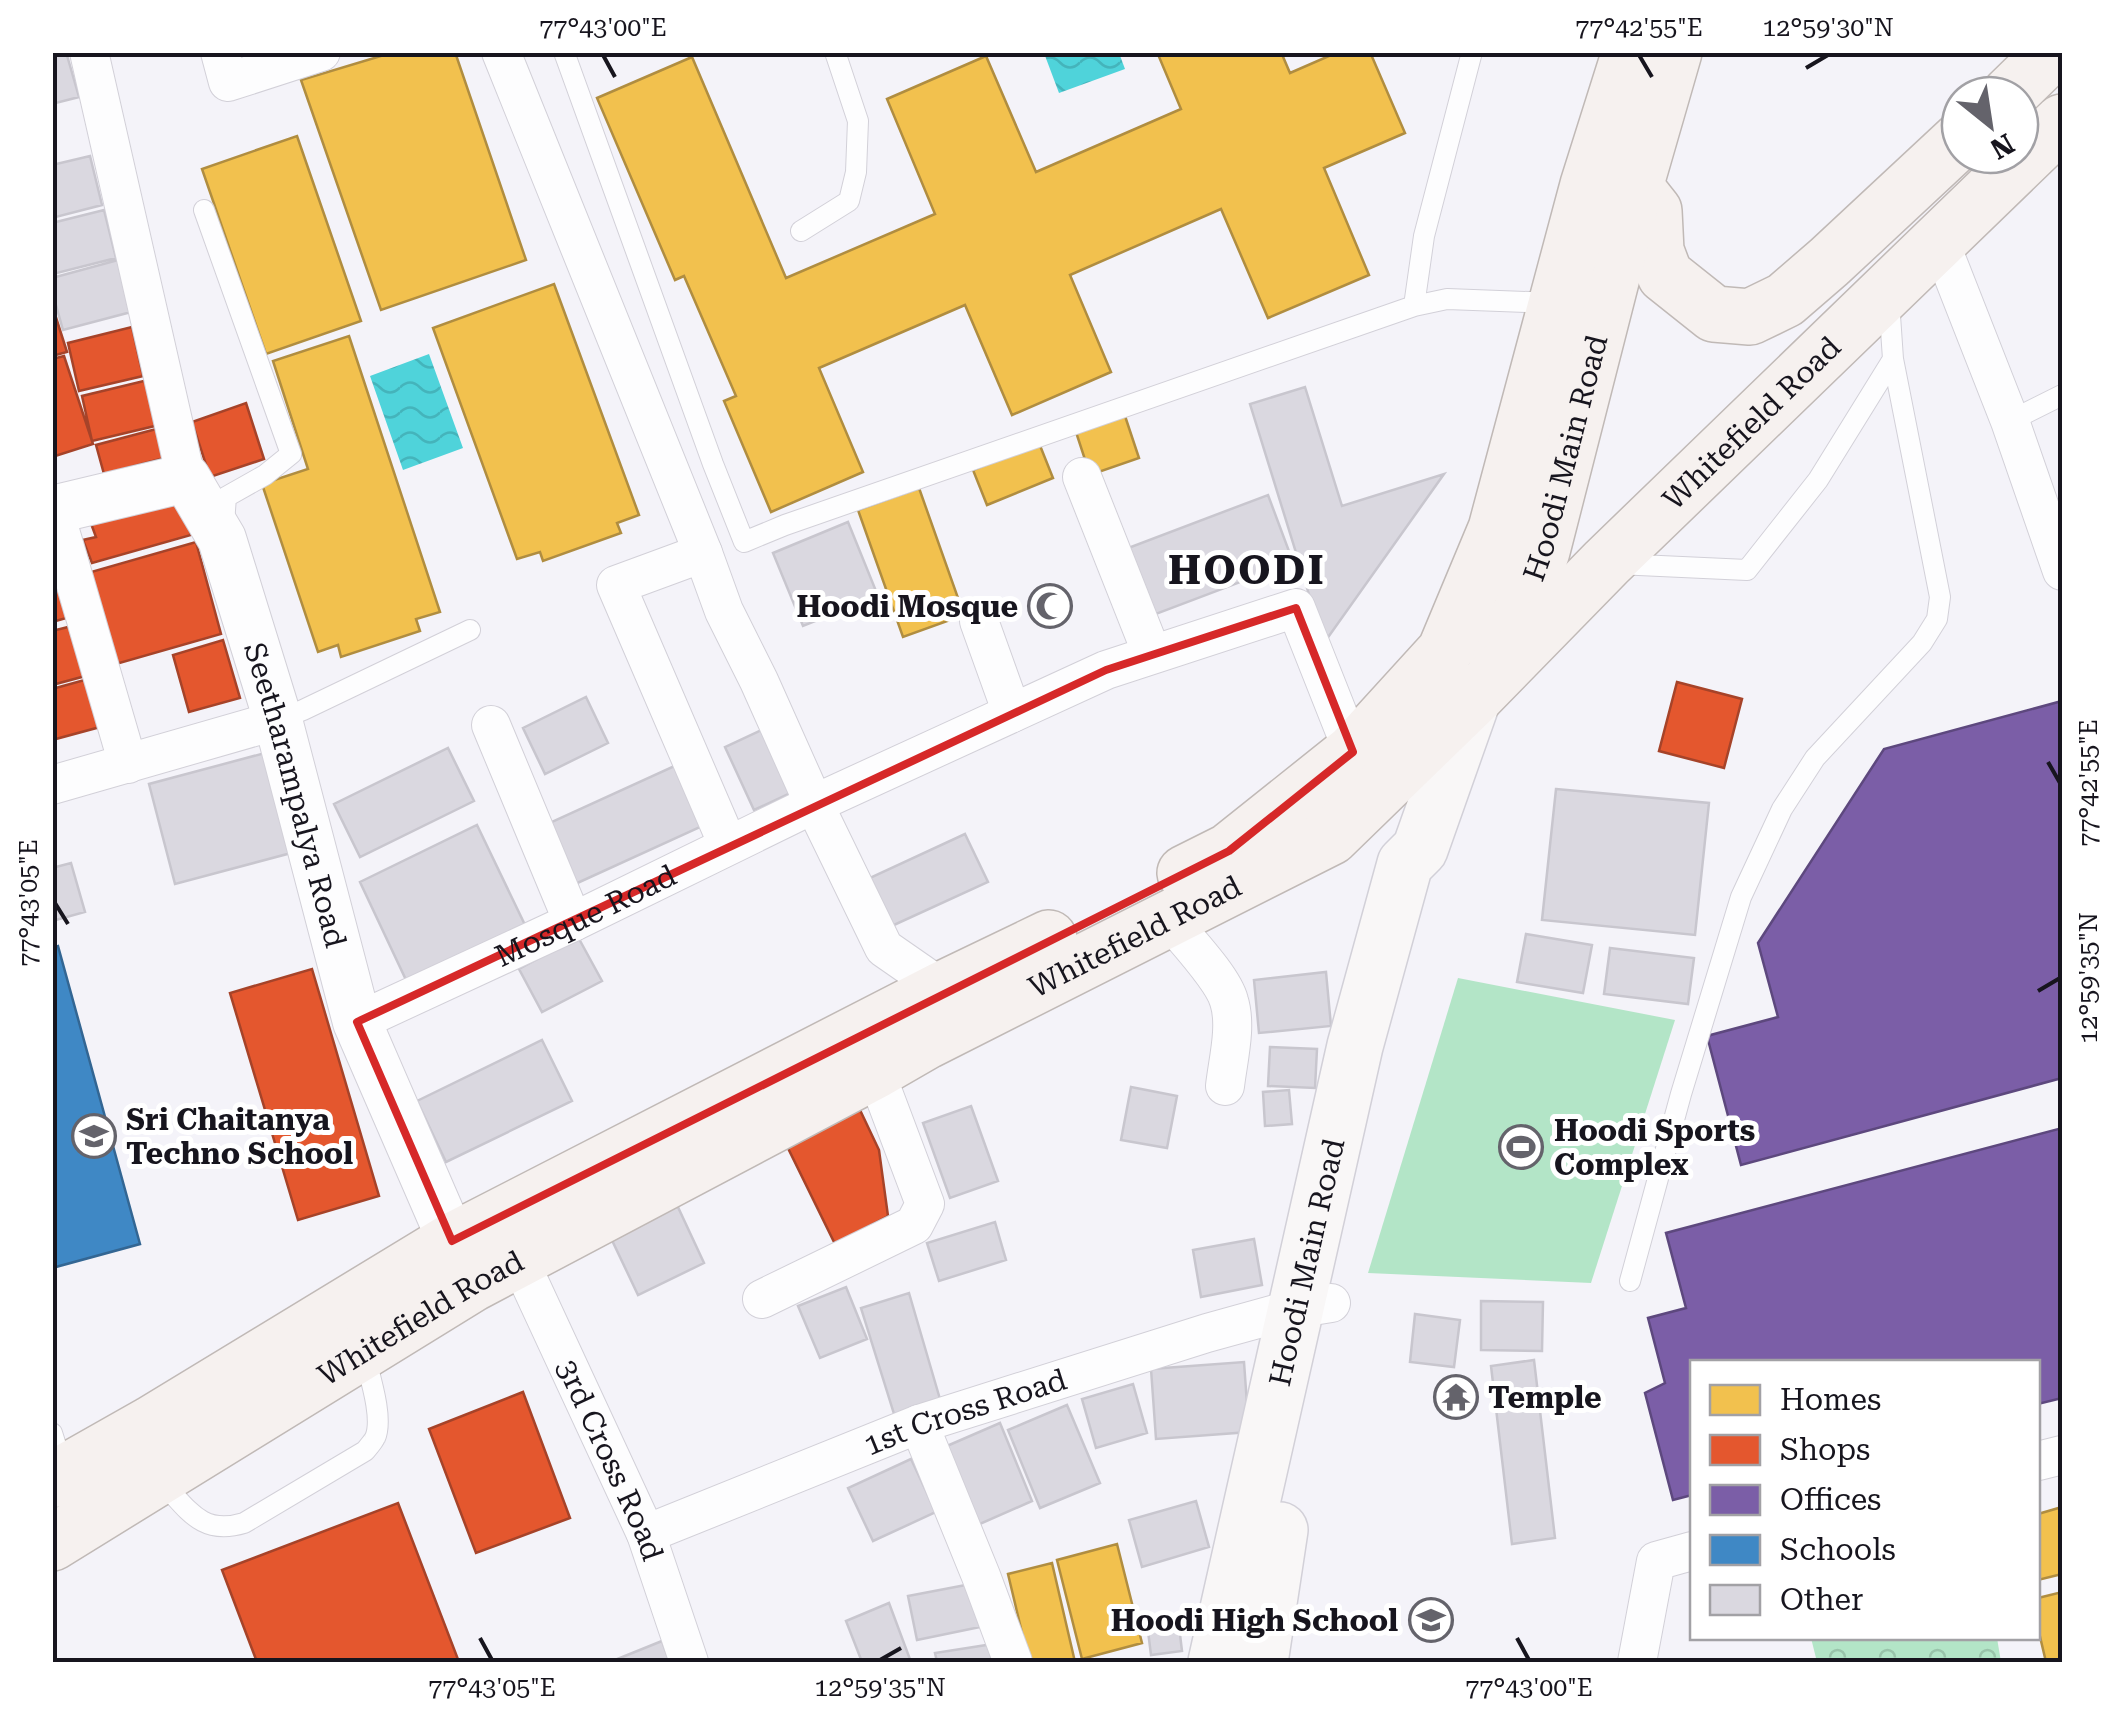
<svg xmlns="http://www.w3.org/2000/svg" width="2115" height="1715" font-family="'Roboto Serif',serif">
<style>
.park{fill:url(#park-crowns)}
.pitch{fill:#b3e5c7}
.water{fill:url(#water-waves)}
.homes{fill:#f2c14e;stroke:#b08d40;stroke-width:2.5}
.shops{fill:#e4572e;stroke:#a64329;stroke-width:2.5}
.offices{fill:#7b5ea7;stroke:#5d487e;stroke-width:2.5}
.schools{fill:#3f88c5;stroke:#336693;stroke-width:2.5}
.building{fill:#dad8e0;stroke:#c8c6ce;stroke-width:2.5}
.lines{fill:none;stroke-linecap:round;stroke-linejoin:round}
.service-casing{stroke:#d2d0d8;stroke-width:22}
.minor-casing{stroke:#d2d0d8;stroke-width:40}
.tertiary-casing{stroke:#d2d0d8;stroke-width:50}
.secondary-casing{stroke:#d2d0d8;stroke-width:58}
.primary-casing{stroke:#c0b9b6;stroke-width:58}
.service{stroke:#fdfdfe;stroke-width:20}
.minor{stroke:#fdfdfe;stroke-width:38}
.tertiary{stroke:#fdfdfe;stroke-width:48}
.secondary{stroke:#f9f7f7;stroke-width:55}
.primary{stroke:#f6f1ef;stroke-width:55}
.marked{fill:none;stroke:#d62828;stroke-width:8;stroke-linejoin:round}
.ticks{fill:none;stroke:#17151e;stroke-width:4}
.labels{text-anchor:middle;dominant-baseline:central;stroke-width:10;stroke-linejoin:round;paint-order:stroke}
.street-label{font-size:30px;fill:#17151e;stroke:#fff}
.poi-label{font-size:30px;font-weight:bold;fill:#17151e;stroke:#fff;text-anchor:start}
.district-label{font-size:40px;font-weight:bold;letter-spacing:2.5px;fill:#17151e;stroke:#fff}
.neatline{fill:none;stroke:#17151e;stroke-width:4}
.ticks-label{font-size:25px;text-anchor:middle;fill:#17151e}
</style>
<defs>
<pattern id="park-crowns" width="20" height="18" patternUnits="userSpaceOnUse" patternTransform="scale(2.5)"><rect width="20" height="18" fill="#b3e5c7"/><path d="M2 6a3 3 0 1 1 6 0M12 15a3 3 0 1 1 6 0" fill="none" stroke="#99c4aa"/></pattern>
<pattern id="water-waves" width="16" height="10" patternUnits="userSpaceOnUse" patternTransform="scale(2.5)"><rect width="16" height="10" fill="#4fd3da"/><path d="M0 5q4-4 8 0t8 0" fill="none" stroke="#44b4bb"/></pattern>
</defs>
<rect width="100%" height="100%" fill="#f4f3f9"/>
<path class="park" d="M1811 1638H1997L2001 1662H1817Z"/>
<path class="pitch" d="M1458 978 1675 1020 1591 1283 1368 1273Z"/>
<path class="water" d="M1044 53H1119L1125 69 1059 93Z
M429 354 463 448 403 470 370 376Z"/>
<path class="homes" d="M394 52H455L526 260 381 310 301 80Z
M1157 52H1281L1290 73 1338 52H1370L1405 133 1324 168 1369 275 1268 318 1221 209 1070 275 1111 372 1012 415 965 305 819 368 863 472 771 512 724 401 736 396 684 276 675 280 597 98 692 57 786 278 935 214 887 99 986 56 1036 172 1181 109Z
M297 136 361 321 266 354 202 169Z
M554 284 639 515 617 523 621 533 543 561 540 552 517 559 433 328Z
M349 336 440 612 416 619 420 631 341 657 338 645 318 652 262 484 308 469 273 361Z
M1124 413 1139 458 1090 475 1075 429Z
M1039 443 1053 478 987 505 973 470Z
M919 488 964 615 903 637 858 510Z
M2062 1507V1574L2038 1580V1514Z
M1117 1544 1142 1643 1082 1659 1057 1560Z
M1052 1563 1075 1662H1029L1008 1574Z
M2062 1592V1662H2046L2038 1628V1598Z"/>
<path class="shops" d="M52 305 67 352 52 356Z
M132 327 143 376 79 391 68 343Z
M64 356 93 444 52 457V359Z
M148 380 159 425 92 441 82 396Z
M246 403 264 459 210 477 192 422Z
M160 428 168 457 104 474 96 445Z
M146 502 183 506 191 535 92 563 83 540 96 537 89 518Z
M196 542 221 634 116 664 91 572Z
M52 551 70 617 52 622Z
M76 625 89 675 52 685V631Z
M223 640 240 698 189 712 173 655Z
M88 679 100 727 52 740V689Z
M1677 682 1742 699 1724 768 1659 751Z
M312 969 379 1196 298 1220 230 993Z
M860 1110 879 1150 888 1216 835 1244 786 1144Z
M523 1392 570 1518 476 1553 429 1429Z
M398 1503 459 1662H257L222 1570Z"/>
<path class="offices" d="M2062 701V1078L1741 1165 1707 1036 1778 1017 1758 943 1884 749Z
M2062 1128V1398L2038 1404V1362H1692V1495L1673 1500 1645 1393 1665 1383 1648 1318 1686 1308 1666 1233Z"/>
<path class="schools" d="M58 946 140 1244 52 1268V948Z"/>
<path class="building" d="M52 52H66L79 97 52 104Z
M90 156 102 205 52 218V165Z
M104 210 116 258 53 274 52 223Z
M118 260 131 312 63 330 52 291V278Z
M1305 387 1342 506 1444 474 1324 643 1250 404Z
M1268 495 1293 562 1148 617 1123 550Z
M848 522 878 596 803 626 773 553Z
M586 697 608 743 545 774 523 728Z
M766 728 795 791 754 810 725 747Z
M448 748 474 801 360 857 334 804Z
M265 753 291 853 175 884 149 784Z
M681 763 709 823 573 885 545 825Z
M1556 789 1709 803 1695 935 1542 920Z
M477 825 525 925 407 982 360 882Z
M965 834 988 882 883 930 861 882Z
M71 863 85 912 52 921V868Z
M1526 934 1592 945 1583 993 1517 982Z
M578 937 602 981 542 1012 519 969Z
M1610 948 1694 958 1688 1004 1604 994Z
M1326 972 1331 1026 1259 1033 1254 980Z
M542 1040 572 1101 446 1162 417 1101Z
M1270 1047 1317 1049 1315 1088 1268 1086Z
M1131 1087 1177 1096 1167 1148 1121 1140Z
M1289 1090 1292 1124 1265 1126 1263 1092Z
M971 1106 998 1181 950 1198 923 1123Z
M677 1205 704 1263 638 1295 610 1236Z
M995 1222 1006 1260 939 1281 927 1243Z
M1254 1239 1262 1285 1201 1297 1193 1250Z
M846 1287 867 1339 820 1358 798 1306Z
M909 1293 942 1406 895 1417 861 1308Z
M1481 1301 1543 1302 1542 1351 1481 1350Z
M1415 1314 1460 1320 1454 1367 1410 1362Z
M1534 1360 1555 1538 1512 1544 1491 1366Z
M1244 1362 1249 1432 1156 1439 1151 1369Z
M1133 1384 1147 1433 1096 1448 1082 1399Z
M1067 1405 1100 1483 1040 1508 1008 1430Z
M1000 1423 1032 1501 973 1527 940 1449Z
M911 1459 936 1512 873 1541 848 1488Z
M1196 1501 1209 1547 1142 1567 1129 1520Z
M971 1584 980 1627 917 1640 908 1596Z
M889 1603 911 1662H862L846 1621Z
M1178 1618 1182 1651 1151 1655 1147 1623Z
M662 1641 670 1662H610Z
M993 1644 996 1662H937L935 1653Z"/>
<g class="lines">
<g class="service-casing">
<path id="service" d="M564 52 713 464 744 542 785 525 1414 306 1447 299 1554 303
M204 210 291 454 265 475 226 497 224 523
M801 231 849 201 856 172 858 121 835 52
M1414 306 1424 236 1472 52
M2010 421 2062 395
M1617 564 1747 570 1818 480 1893 359 1889 301
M278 720 303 710 470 630
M1630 1281 1681 1094 1741 897 1782 809 1815 758 1922 643 1937 619 1940 597 1893 359
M52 1433 64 1471
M161 1481C188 1509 201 1536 244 1523L365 1451C366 1450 375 1439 375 1438 384 1418 369 1374 364 1353"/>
</g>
<g class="minor-casing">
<g id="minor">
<path d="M89 52 186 478"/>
<path d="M220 52 228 82 321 52"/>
<path d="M501 52 703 553"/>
<path d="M1939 240 2010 421 2062 571"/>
<path d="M1082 477 1152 654"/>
<path d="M54 510 128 764"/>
<path d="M979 621 1012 713"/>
<path d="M491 725 573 922"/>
<path d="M52 785 278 720"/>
<path d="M728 845 616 585 703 553 724 611 759 681 814 804 884 948 943 989"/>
<path d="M1169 919C1185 939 1223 978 1229 1001 1237 1026 1228 1060 1225 1086"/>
<path id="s1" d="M357 1022 573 922 814 804 1106 670 1296 608 1353 752"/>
<path id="s2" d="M519 1260 646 1534 689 1662"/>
<path d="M762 1299 914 1225 925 1204 875 1071"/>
<path d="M919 1424 981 1576 1013 1662"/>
<path d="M2038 1461 2062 1455"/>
<path id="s3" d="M646 1534 919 1424 1207 1333 1294 1309 1331 1303"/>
<path d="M1637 1662 1656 1561 1692 1551"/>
</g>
</g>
<g class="tertiary-casing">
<g id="tertiary">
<path id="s4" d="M52 510 186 478 222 539 278 720 357 1022 452 1241"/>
</g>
</g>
<g class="secondary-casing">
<g id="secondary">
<path id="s5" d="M1216 1662 1355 1046 1405 864 1420 849 1473 699"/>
<path d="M1260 1662 1280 1530"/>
</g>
</g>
<g class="primary-casing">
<g id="primary">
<path d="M2009 95 2053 52"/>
<path d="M1635 187 1654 211 1656 251 1665 275 1714 314 1750 317 1785 300 1829 262 1960 140"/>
<path id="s6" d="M1496 657 1520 613 1542 551 1635 187 1674 52"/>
<path d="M1185 873 1229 851 1353 752 1445 651 1496 529 1588 185 1630 52"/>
<path d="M52 1480 151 1424 452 1241 943 989 1049 938"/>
<path id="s7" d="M52 1543 472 1284 875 1071 927 1041 1331 837 1473 699 1606 563 2062 122"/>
</g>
</g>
<use href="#service" class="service"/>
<use href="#minor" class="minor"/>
<use href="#tertiary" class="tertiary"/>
<use href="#secondary" class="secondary"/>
<use href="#primary" class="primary"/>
</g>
<path class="marked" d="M1296 608 1353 752 1229 851 452 1241 357 1022 1106 670Z"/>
<path class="ticks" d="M603 55 615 77M1639 55 1652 77M1806 68 1828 55M2048 762 2060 783M55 903 68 924M2038 991 2060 978M480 1638 492 1660M1517 1638 1529 1660M880 1660 901 1648"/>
<defs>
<g id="mosque-ring" transform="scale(2.25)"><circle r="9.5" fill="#fff" stroke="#64636b" stroke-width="1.5"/><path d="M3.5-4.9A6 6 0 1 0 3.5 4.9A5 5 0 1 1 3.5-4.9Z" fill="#64636b"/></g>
<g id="school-ring" transform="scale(2.25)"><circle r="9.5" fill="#fff" stroke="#64636b" stroke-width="1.5"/><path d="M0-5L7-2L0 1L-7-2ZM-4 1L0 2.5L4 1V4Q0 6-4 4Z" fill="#64636b"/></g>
<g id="stadium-ring" transform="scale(2.25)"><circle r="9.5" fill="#fff" stroke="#64636b" stroke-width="1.5"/><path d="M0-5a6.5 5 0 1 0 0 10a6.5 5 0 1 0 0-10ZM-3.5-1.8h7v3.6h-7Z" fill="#64636b"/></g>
<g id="temple-ring" transform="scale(2.25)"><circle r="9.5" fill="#fff" stroke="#64636b" stroke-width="1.5"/><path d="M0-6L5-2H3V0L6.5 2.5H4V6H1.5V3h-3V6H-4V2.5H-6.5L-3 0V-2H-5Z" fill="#64636b"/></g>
</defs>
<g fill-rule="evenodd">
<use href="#mosque-ring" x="1050" y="606"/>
<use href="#school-ring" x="94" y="1136"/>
<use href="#stadium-ring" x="1521" y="1147"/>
<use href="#temple-ring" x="1456" y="1397"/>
<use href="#school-ring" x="1431" y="1620"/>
</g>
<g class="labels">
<g class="street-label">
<text stroke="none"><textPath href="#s7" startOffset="2052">Whitefield Road</textPath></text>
<text stroke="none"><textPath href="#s6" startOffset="212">Hoodi Main Road</textPath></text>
<text stroke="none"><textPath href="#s4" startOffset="475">Seetharampalya Road</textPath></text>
<text stroke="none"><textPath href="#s1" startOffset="252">Mosque Road</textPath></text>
<text stroke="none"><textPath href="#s7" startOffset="1242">Whitefield Road</textPath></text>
<text stroke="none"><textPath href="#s5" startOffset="410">Hoodi Main Road</textPath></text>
<text stroke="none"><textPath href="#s7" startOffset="432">Whitefield Road</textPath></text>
<text stroke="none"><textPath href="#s3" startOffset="342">1st Cross Road</textPath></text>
<text stroke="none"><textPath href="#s2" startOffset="220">3rd Cross Road</textPath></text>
</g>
<g class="poi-label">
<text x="1018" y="606" text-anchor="end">Hoodi Mosque</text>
<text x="126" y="1119">Sri Chaitanya<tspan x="126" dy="34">Techno School</tspan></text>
<text x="1554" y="1130">Hoodi Sports<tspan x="1554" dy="34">Complex</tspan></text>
<text x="1488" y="1397">Temple</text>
<text x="1398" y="1620" text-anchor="end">Hoodi High School</text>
</g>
<g class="district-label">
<text x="1247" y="570">HOODI</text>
</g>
</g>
<rect width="2115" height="1715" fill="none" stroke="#ffffff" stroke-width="110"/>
<rect x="1690" y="1360" width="350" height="280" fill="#ffffff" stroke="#a2a1a5" stroke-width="2.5"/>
<rect x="1710" y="1385" width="50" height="30" fill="#f2c14e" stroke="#a2a1a5" stroke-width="2.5"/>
<text x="1780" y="1410" font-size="30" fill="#17151e">Homes</text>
<rect x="1710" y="1435" width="50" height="30" fill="#e4572e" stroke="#a2a1a5" stroke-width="2.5"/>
<text x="1780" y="1460" font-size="30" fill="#17151e">Shops</text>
<rect x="1710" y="1485" width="50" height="30" fill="#7b5ea7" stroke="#a2a1a5" stroke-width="2.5"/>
<text x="1780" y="1510" font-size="30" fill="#17151e">Offices</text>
<rect x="1710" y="1535" width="50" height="30" fill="#3f88c5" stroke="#a2a1a5" stroke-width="2.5"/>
<text x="1780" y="1560" font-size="30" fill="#17151e">Schools</text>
<rect x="1710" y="1585" width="50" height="30" fill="#dad8e0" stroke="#a2a1a5" stroke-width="2.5"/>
<text x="1780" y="1610" font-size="30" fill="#17151e">Other</text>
<g transform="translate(1990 125) rotate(150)"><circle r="48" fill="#ffffff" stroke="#a2a1a5" stroke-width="2.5"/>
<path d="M0-8L18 38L0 25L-18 38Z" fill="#64636b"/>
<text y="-15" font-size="28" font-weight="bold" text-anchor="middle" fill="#17151e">N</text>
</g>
<rect x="55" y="55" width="2005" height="1605" class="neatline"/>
<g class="ticks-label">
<text x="603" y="36">77°43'00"E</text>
<text x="1639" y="36">77°42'55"E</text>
<text x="1828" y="36">12°59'30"N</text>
<text transform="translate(2088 783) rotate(-90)" y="9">77°42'55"E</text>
<text transform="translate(28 903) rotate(-90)" y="9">77°43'05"E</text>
<text transform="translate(2088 978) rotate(-90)" y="9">12°59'35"N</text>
<text x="492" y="1696">77°43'05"E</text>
<text x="880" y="1696">12°59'35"N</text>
<text x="1529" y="1696">77°43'00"E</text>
</g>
</svg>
